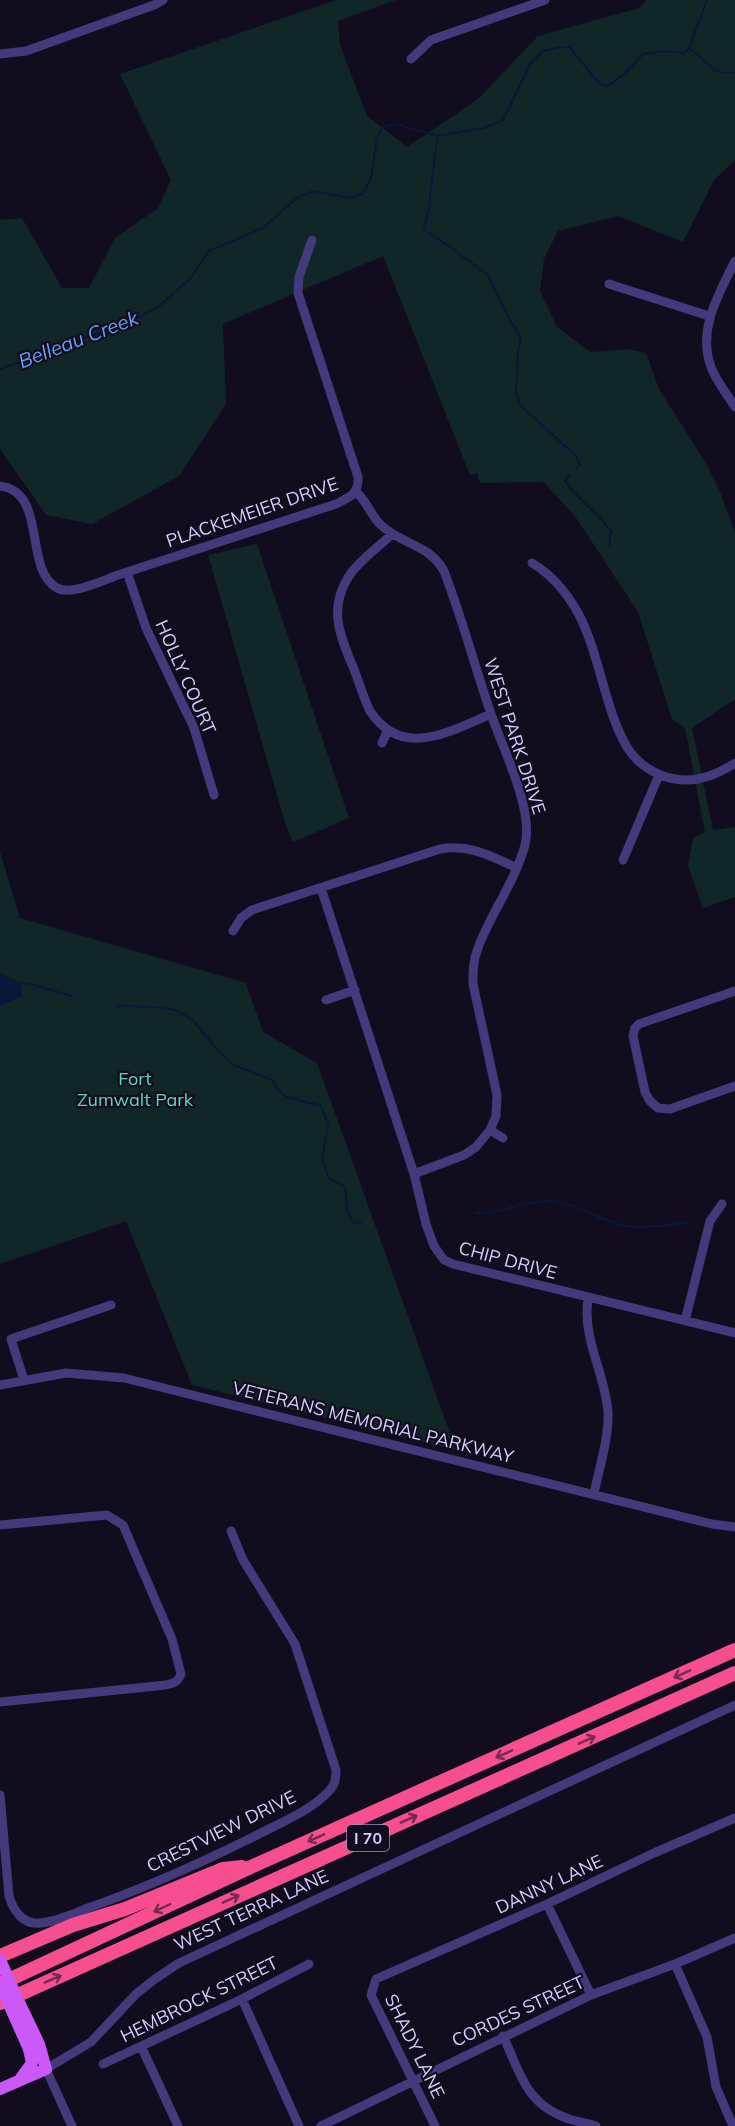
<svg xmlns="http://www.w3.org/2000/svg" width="735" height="2126" font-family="Mulish,sans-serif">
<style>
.green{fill:#112627}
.water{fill:#0b1739}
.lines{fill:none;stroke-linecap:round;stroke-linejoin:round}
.stream{stroke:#0b1739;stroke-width:2}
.minor{stroke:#433a7b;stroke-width:9}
.major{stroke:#cb59f7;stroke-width:12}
.highway{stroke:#f64e8e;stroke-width:14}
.major-bridge{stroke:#cb59f7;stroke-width:12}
.oneway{stroke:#792a50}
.labels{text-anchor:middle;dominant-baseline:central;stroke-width:4.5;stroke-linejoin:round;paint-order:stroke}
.shield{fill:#120d1e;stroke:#9c93b9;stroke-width:1.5}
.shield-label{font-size:16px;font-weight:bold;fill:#d7cdfc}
.street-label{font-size:18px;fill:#d7cdfc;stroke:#120d1e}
.park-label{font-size:18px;fill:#5dd8c5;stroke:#120d1e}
.water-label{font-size:20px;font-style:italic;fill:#60a2f7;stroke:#120d1e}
</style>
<rect width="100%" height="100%" fill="#120d1e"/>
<path class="green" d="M336 0H396L338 21 340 45 367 116 407 147 477 100 538 36 639 8 647 0H735V160L714 180 683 242 618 216 558 231 544 259 540 291 557 327 590 352 628 349 646 353 659 389 707 465 720 492 735 533V699L692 728 713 830 735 827V897L703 908 688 866 693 838 705 832 685 728 672 719 638 612 577 519 544 482 480 483 477 473 470 475 383 256 223 324 226 404 179 476 92 524 46 515 0 449V220L22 218 62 288H89L115 238 158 208 171 180 120 74Z
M257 544 349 818 293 842 286 826 208 555Z
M0 852 20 918 246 983 263 1032 317 1063 456 1450 192 1385 126 1221 0 1264Z"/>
<path class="water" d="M0 973 21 983 22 996 2 1005H0Z"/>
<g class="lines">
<path class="stream" d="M689 48 715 70 722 73H735
M437 136 429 207 424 230 453 249 488 275 507 315 521 337 518 351 516 392 520 405 576 456 580 465 576 469
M0 369 134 320 159 306 191 278 209 251 263 228 297 198 313 191 350 198 363 194 371 178 377 138 383 127 396 124 437 136 484 128 503 120 531 63 543 51 560 47H569L600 84 608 86 625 73 643 54 663 51 684 53 689 48 707 0
M570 476 565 481C578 500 597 512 611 531L609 545
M21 983 31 984 71 996
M118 1006 156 1007 175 1010 193 1020 219 1052 234 1065 272 1080 277 1089 287 1097 321 1106 328 1125 322 1160 329 1178 345 1187C347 1199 345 1214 354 1223L361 1222
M476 1213C501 1214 524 1200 550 1201 574 1203 597 1218 621 1225 634 1229 671 1225 686 1223"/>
<path class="minor" d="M0 54 26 51 154 5 163 0
M411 59 431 40 545 0
M735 261C719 294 697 329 711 367 716 381 727 394 735 407
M609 284 709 316
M0 486C48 492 23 569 57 588 71 596 104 580 118 575 191 551 263 528 336 504 350 497 359 494 358 477L298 293 299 277 312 240
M356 492C367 501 371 516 381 525 402 545 429 544 444 571 462 618 475 667 491 714 503 749 534 810 525 845 515 882 491 913 478 948 473 960 473 972 473 984L497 1095 496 1116 490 1130 476 1147 464 1155 414 1174
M392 534C378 548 359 560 349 576 327 610 341 638 355 672 360 685 364 699 370 711 402 760 450 731 491 714
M532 563C552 575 567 593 578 613 600 654 604 708 627 747 637 764 656 776 675 779 697 783 717 775 735 763
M127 572 146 628 194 728 214 795
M382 743 388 730
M623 860 659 775
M321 888 414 1174 426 1224 434 1246 444 1260 453 1264 735 1333
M233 931 241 918 252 910 440 849C469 844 491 856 517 868
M735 991 639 1024 635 1028 633 1036 645 1092 650 1101 658 1108 670 1109 735 1086
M326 1000 355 990
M490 1130 503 1138
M588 1299C582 1339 605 1373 608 1412 609 1439 599 1468 594 1494
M685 1321 710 1221 722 1204
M24 1380 11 1339 111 1305
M0 1385 66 1373 124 1378 712 1524 735 1527
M0 1525 107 1515 123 1525 172 1639 181 1674C178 1682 174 1683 166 1685L0 1702
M0 1795 9 1896C13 1910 23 1925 40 1923 55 1922 74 1914 88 1908 145 1888 201 1863 255 1836 278 1824 311 1811 329 1791 335 1785 336 1779 336 1770L295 1644 243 1560 231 1531
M547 1904 591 1995
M675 1964 707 2037 716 2087 733 2126
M242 1999 299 2126
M503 2036C521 2074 525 2104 569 2119 578 2122 588 2123 596 2126
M141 2046 178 2126
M103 2064 242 1999 309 1964
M72 2126 46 2069 91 2042 136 1994 155 1979 179 1963 735 1705
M321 2126 591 1995 675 1964 735 1938
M435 2126 371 1995 376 1979 547 1904 654 1853 735 1818"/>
<path class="major" d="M21 2078 32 2063 29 2049
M0 2089 46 2069 39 2044 17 1998"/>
<path class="highway" d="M0 1956 73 1925 125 1909 223 1869 242 1867
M0 1984 253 1866 735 1650
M0 2003 735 1673"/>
<path class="major-bridge" d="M0 1960 17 1998
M0 1984 29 2049"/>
</g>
<defs><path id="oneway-shaft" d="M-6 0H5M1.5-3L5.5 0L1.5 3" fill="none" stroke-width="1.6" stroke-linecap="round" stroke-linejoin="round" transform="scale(1.5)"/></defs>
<g class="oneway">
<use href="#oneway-shaft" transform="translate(682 1674) rotate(156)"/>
<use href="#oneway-shaft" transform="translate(587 1740) rotate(-24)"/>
<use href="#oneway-shaft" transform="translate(504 1754) rotate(156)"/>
<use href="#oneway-shaft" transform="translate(409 1819) rotate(-24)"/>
<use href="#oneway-shaft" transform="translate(316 1838) rotate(156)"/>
<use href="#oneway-shaft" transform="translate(231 1899) rotate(-24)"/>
<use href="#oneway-shaft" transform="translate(162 1908) rotate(155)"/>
<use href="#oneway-shaft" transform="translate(53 1979) rotate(-24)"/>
</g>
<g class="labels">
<rect class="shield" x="347" y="1825" width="42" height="26" rx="4.5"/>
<g class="shield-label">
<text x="368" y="1838">I 70</text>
</g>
<g class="street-label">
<text transform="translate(252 512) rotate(-19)">PLACKEMEIER DRIVE</text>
<text transform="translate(186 677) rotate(66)">HOLLY COURT</text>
<text transform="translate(515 736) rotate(72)">WEST PARK DRIVE</text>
<text transform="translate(508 1260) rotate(15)">CHIP DRIVE</text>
<text transform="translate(373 1422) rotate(14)">VETERANS MEMORIAL PARKWAY</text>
<text transform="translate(221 1831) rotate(-26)">CRESTVIEW DRIVE</text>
<text transform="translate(549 1884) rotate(-25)">DANNY LANE</text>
<text transform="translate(251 1910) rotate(-25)">WEST TERRA LANE</text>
<text transform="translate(199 1999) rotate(-26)">HEMBROCK STREET</text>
<text transform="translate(518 2011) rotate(-25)">CORDES STREET</text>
<text transform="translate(415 2046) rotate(64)">SHADY LANE</text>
</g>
<g class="park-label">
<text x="135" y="1078">Fort<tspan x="135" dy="21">Zumwalt Park</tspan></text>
</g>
<g class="water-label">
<text transform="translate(78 339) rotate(-21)">Belleau Creek</text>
</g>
</g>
</svg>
